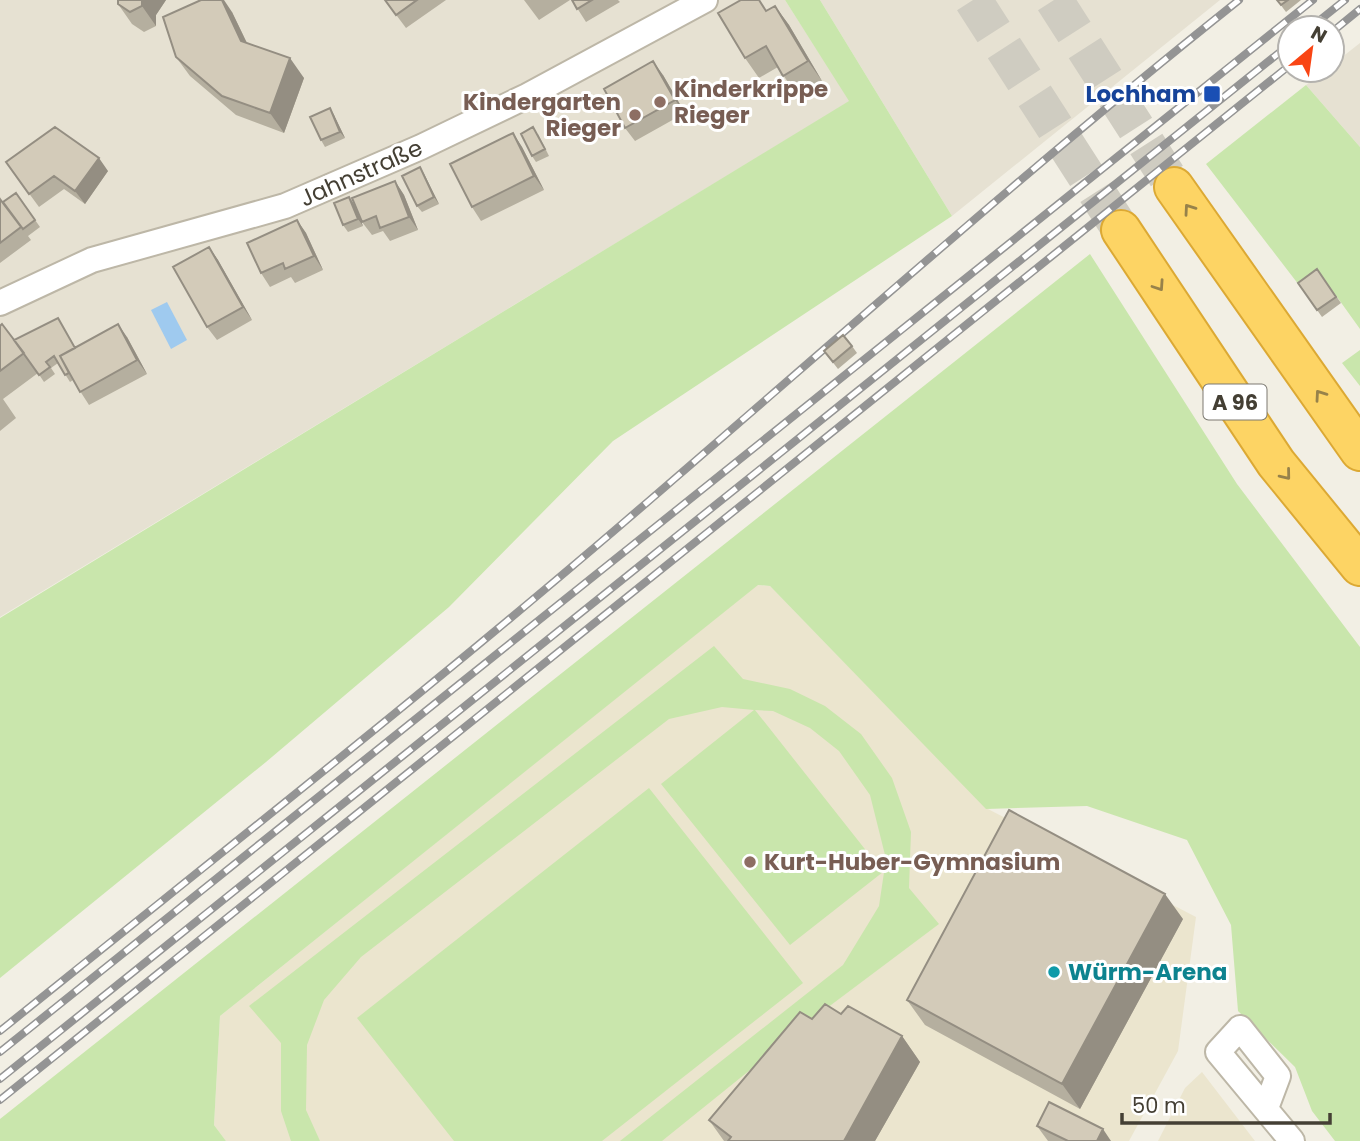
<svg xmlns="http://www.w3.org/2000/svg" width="1360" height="1141" font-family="Poppins,sans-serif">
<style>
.residential{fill:#e6e1d2}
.education{fill:#ebe5ce}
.green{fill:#c9e6ac}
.water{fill:#9fcaef}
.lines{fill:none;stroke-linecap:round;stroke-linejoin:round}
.motorway-tunnel{stroke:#cfccc1;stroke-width:38;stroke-dasharray:38 19;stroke-linecap:butt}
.minor-casing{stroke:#bdb7a7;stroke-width:28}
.motorway-casing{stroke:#dca934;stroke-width:42}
.minor{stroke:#fff;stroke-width:24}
.motorway{stroke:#fdd464;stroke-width:38}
.rail-casing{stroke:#949494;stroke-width:8}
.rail{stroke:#fff;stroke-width:5;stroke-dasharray:16;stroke-linecap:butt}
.wall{fill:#b5af9f}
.shaded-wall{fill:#948e82}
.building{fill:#d3cbb9;stroke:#948e82;stroke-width:2}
.oneway{stroke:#97824a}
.transit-dot{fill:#1a4fb4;stroke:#fff;stroke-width:2.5}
.education-dot{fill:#8d6e63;stroke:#fff;stroke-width:2.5}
.culture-dot{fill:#0f9aa8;stroke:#fff;stroke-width:2.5}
.labels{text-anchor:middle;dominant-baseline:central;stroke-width:6;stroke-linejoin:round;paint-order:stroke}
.shield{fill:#fff;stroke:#7c7971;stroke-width:2}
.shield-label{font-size:21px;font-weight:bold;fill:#443f34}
.education-label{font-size:23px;font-weight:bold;fill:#785e54;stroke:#fff;text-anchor:start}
.transit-label{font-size:23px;font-weight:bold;fill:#164399;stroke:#fff;text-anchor:end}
.street-label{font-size:23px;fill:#443f34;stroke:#fff}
.culture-label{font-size:23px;font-weight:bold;fill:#0d838f;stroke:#fff;text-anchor:start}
</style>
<rect width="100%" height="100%" fill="#f2efe4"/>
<path class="residential" d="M0 0H785L850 101 0 617Z
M820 0H1220L952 216Z
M1360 43V147L1306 85 1326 70H1332V65Z"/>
<path class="education" d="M757 585 770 586 986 808 1196 917 1178 1051 1129 1141H226L214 1125 220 1016Z
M1202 1072 1255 1141H1158L1185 1088Z"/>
<path class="green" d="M785 0H820L952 216 613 441 449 607 266 762 0 978V618L849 101Z
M1306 85 1360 147V329L1322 276 1302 289 1206 164Z
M1090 254 1237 484 1360 647V1141H1335L1312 1111 1295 1067 1238 1011 1231 925 1187 840 1087 806 986 809 770 586 758 585 220 1016 214 1125 226 1141H0V1119Z
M1360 350V386L1342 363Z
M714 646 743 679 790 689 825 706 861 734 892 778 911 832 909 888 939 924 827 1008 662 1141H620L843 965 879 906 886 859 870 795 839 751 810 728 773 711 755 710 883 872 790 945 661 784 754 710 722 707 669 719 361 957 324 1000 307 1045 306 1110 320 1141H291L281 1111V1043L249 1006Z
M649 788 803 983 602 1141H454L357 1018Z"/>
<path class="water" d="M167 302 187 340 171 349 151 310Z"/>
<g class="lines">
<path class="motorway-tunnel" d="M973 0 1121 230
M1054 0 1174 187"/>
<g class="minor-casing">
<path id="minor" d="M0 303 92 260 285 206 421 147 527 96 705 0
M1266 1108 1278 1076 1240 1028 1218 1052 1292 1141"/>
</g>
<g class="motorway-casing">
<path id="motorway" d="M1174 187 1360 451
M1121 230 1276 463 1360 566"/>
</g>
<use href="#minor" class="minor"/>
<use href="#motorway" class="motorway"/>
<g class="rail-casing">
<path id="rail" d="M1310 28 1345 0
M1332 32 1360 9
M0 1031C208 863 419 698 622 524 827 348 1028 168 1239 0
M0 1052 1313 0
M0 1079 1290 44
M0 1100 1290 65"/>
</g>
<use href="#rail" class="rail"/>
</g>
<path class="wall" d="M166 0 156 15V26L144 32 132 24 118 4Z
M385 0H446L406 28Z
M524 0H570L539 20Z
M572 0H618L620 2 586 22Z
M1277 0H1301L1286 12Z
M775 6 789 25 822 81 797 96 778 67 759 78 745 58 767 10Z
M232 12 247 43 304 78 284 133 236 115 190 76 176 57Z
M663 75 685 113 635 141 625 128Z
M330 108 334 115 345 138 325 147 321 140Z
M513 133 522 147 544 190 481 221 472 207Z
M538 134 549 156 536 162 532 156Z
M6 162 108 171 85 204 64 189 39 207Z
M420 167 424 174 439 204 422 212 417 206Z
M395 181 404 195 418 230 390 241 383 231 372 235 362 222Z
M16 193 40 227 28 236 31 240 0 263V199L3 202Z
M354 204 363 226 348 232 343 225Z
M297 220 306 233 323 270 295 283 291 277 270 287 261 273Z
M209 247 218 260 252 320 217 340 207 327Z
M1317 269 1341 303 1322 317 1298 283Z
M58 318 75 347 127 337 147 374 89 405 73 380 70 382 58 363 51 368 55 374 44 382 38 373 3 399 16 418 0 431V326L14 340Z
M852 346 857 353 838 369 824 351Z
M1183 919 1080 1109 925 1025 907 1000Z
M841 1014 902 1036 920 1062 875 1141H724L709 1120 812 1019Z
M1037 1126 1111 1141H1048Z"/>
<path class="shaded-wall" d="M142 0H166L156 15V26L142 6Z
M222 0H224L232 12 255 60 241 41Z
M775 6 789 25 822 81 808 61Z
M290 58 304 78 284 133 270 113Z
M653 61 663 75 685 113 675 100Z
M330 108 334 115 345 138 340 132Z
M513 133 522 147 544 190 534 176Z
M99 158 108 171 85 204 75 191Z
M420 167 424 174 439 204 434 197Z
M395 181 404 195 418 230 409 217Z
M349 197 354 204 363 226 358 219Z
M297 220 306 233 323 270 314 256Z
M209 247 218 260 252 320 243 307Z
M118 324 127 337 147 374 137 360Z
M1165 894 1183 919 1080 1109 1062 1084Z
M902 1036 920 1062 875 1141H844Z
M1103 1129 1111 1141H1097Z"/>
<path class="building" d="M118 0H142V6L130 12 118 4Z
M201 0H222L241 41 290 58 270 113 222 96 176 57 163 17Z
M385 0H417L396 15Z
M572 0H592L577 9Z
M741 0H759L766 11 775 6 808 61 783 76 766 46 745 58 718 13Z
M1277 0H1288L1281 5Z
M653 61 675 100 625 128 604 89Z
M330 108 340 132 321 140 310 117Z
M55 127 99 158 75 191 54 176 29 194 6 162Z
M533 127 545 149 532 156 521 134Z
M513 133 534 176 472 207 450 164Z
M420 167 434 197 417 206 402 176Z
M395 181 409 217 380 228 376 216 362 222 352 198Z
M16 193 35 220 23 229 3 202Z
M349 197 358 219 343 225 334 203Z
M0 199 21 227 0 243Z
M297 220 314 256 285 269 283 263 261 273 247 243Z
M209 247 243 307 207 327 173 267Z
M1317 269 1336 297 1317 310 1298 283Z
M58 318 75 348 60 356 69 373 65 375 54 356 46 362 50 367 39 375 14 340Z
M2 324 24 353 0 371V326Z
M118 324 137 360 80 392 60 356Z
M843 335 852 346 833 362 824 351Z
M1009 810 1165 894 1062 1084 907 1000Z
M825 1004 841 1014 848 1006 902 1036 844 1141H728L731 1137 709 1120 800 1012 812 1019Z
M1049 1102 1103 1129 1097 1141H1068L1037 1126Z"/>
<defs><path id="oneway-chevron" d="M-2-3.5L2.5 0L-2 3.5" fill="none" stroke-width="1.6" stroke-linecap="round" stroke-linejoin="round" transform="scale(1.75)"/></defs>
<g class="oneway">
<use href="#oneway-chevron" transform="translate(1189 209) rotate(-125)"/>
<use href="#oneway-chevron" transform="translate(1159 286) rotate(56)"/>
<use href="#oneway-chevron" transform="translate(1320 395) rotate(-125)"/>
<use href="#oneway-chevron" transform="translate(1286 475) rotate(51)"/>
</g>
<rect class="transit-dot" x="1203" y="85" width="18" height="18" rx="3.5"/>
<g class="education-dot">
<circle cx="660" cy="102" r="7"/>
<circle cx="635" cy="115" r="7"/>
<circle cx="750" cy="862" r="7"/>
</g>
<circle class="culture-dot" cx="1054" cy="972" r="7"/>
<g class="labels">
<rect class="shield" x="1203.5" y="384.5" width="63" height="35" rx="5"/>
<g class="shield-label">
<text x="1235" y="402">A 96</text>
</g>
<g class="education-label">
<text x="674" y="89">Kinderkrippe<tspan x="674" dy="26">Rieger</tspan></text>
<text x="621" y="102" text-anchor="end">Kindergarten<tspan x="621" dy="26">Rieger</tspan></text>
<text x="764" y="862">Kurt-Huber-Gymnasium</text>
</g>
<g class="transit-label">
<text x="1196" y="94">Lochham</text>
</g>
<g class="street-label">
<text transform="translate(361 173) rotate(-24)">Jahnstraße</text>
</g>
<g class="culture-label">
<text x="1068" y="972">Würm-Arena</text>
</g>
</g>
<g transform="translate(1311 49) rotate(29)"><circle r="33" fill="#ffffff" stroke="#b4b2ae" stroke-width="2"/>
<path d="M0-5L12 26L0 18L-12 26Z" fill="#f94514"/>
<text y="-10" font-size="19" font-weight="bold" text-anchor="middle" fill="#443f34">N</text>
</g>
<path d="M1122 1113v10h208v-10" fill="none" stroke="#443f34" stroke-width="3.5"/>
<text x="1132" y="1113" font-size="21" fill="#443f34" stroke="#ffffff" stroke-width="5" paint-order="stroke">50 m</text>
</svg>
